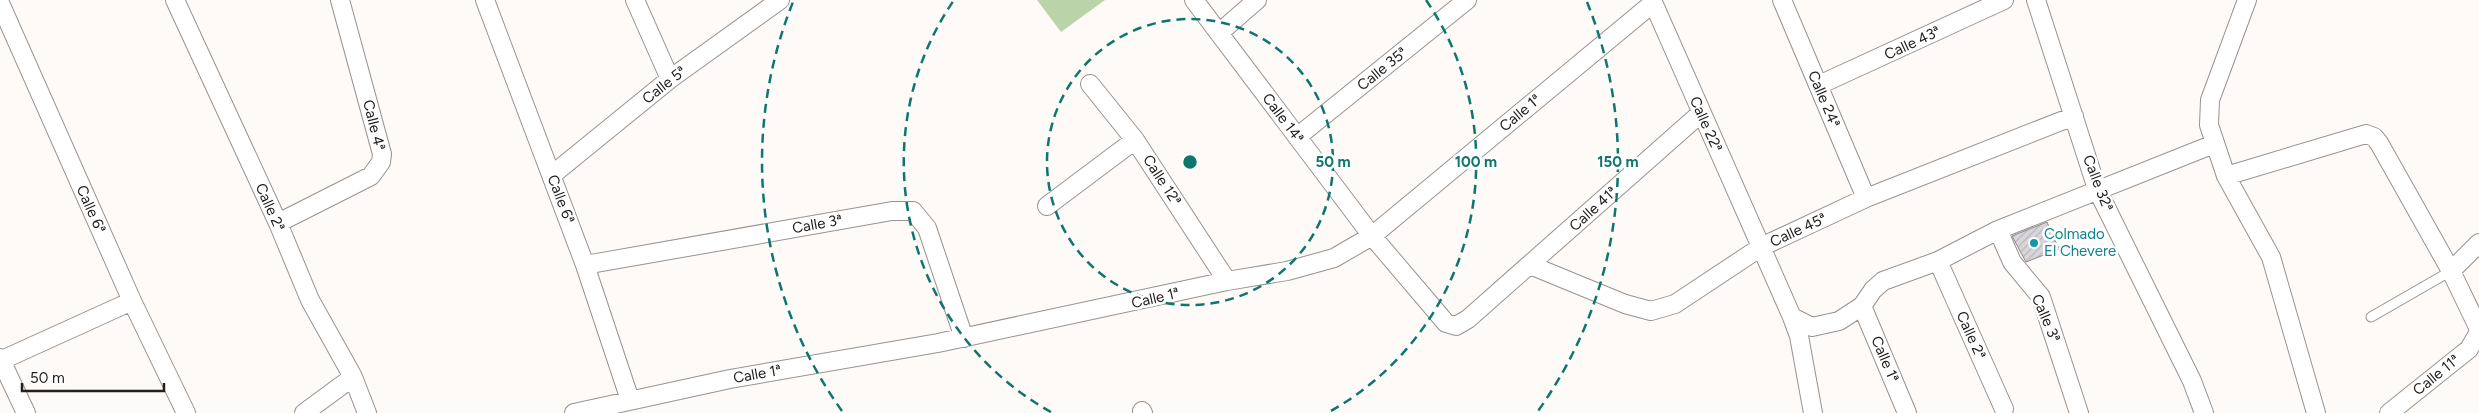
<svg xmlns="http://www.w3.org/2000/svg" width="2479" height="413" font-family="Figtree,sans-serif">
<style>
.park{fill:#bbd3a9}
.building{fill:url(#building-hatch);stroke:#8b898c}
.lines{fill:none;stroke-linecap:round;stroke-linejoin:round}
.service-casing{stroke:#979391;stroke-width:11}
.minor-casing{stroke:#979391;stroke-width:20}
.service{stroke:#fff;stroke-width:9}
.minor{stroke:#fff;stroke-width:18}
.ring{fill:none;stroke:#0f766e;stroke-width:2.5;stroke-dasharray:9 6}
.culture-dot{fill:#0f9aa8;stroke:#fff;stroke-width:2}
.labels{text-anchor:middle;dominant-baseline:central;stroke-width:5;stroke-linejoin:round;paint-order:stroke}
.street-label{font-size:15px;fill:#232120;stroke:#fff}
.culture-label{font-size:15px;fill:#0d838f;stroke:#fff;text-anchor:start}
.centre{fill:#0f766e;stroke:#fff;stroke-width:2.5}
.ring-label{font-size:15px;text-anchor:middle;font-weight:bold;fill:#0f766e;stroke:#fff;stroke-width:5;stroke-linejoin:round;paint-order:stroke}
</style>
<defs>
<pattern id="building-hatch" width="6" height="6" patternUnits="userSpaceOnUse" patternTransform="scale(1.25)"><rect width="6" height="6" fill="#d8d6da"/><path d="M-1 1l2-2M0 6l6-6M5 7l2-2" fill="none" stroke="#b9b7bb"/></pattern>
</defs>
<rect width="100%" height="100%" fill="#fefaf7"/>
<path class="park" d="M1037 0H1105L1061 32Z"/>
<path class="building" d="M2047 222 2059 249 2026 262 2012 236Z"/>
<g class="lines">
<g class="service-casing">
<path id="service" d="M2371 317 2451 271"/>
</g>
<g class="minor-casing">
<path id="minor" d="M175 0 278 223 310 300 353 377 367 413
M485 0 585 265 630 400
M635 0 670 79
M1194 0 1372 236 1446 323 1456 326 1468 319 1701 113
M1652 0 1792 317 1799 336 1813 413
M1782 0 1866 198
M2036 0 2097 189 2192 381 2204 413
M2247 0 2210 100 2209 125 2226 176 2271 257 2316 413
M0 3 132 301 186 413
M1219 33 1257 0
M1090 84 1135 140 1227 281
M1819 85 2004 0
M1297 137 1467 0
M552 175 670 79 780 0
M2226 176 2366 134 2374 137 2379 143 2451 271 2477 325 2479 332 2469 349 2389 413
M1047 206 1135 140
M278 223 371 176 381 162 382 154 340 0
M1998 230 2012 262 2041 297 2079 413
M1938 261 2004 409
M585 265 892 211H913L927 228 964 338
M1530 265 1625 304 1651 311 1675 304 1761 247 1866 198 2074 116
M2451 271 2479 243
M1862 306 1907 413
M1792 317 1812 327 1839 321 1862 306 1873 290 1883 281 1938 261 1998 230 2214 144
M0 358 26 413
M0 361 132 301
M1142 411 1143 413
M304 413 353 377
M574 413 730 379 938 343 1227 281 1287 271 1334 258 1372 236 1653 3"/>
</g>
<use href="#service" class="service"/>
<use href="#minor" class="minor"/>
</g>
<g class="ring">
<circle cx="1190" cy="162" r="143"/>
<path d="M1051 412A286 286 0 0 1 954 0M1426 0A286 286 0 0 1 1329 412"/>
<path d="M842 411A428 428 0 0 1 793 2M1587 2A428 428 0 0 1 1538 411"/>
</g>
<circle class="culture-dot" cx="2034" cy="243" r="5"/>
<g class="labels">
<g class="street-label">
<text transform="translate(1912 43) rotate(-25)">Calle 43ª</text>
<text transform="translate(1382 69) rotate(-39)">Calle 35ª</text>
<text transform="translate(664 85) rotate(-38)">Calle 5ª</text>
<text transform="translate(1824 99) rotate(67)">Calle 24ª</text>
<text transform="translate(1520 113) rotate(-40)">Calle 1ª</text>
<text transform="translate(1283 118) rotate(53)">Calle 14ª</text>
<text transform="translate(1706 124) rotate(66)">Calle 22ª</text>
<text transform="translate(374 125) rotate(76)">Calle 4ª</text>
<text transform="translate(1162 180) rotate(57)">Calle 12ª</text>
<text transform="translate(2098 183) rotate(69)">Calle 32ª</text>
<text transform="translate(561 199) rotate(69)">Calle 6ª</text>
<text transform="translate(270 207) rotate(66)">Calle 2ª</text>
<text transform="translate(91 209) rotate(66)">Calle 6ª</text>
<text transform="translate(1593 209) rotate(-42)">Calle 41ª</text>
<text transform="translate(817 224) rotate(-10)">Calle 3ª</text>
<text transform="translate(1798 230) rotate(-25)">Calle 45ª</text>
<text transform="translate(1155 298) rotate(-13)">Calle 1ª</text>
<text transform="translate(2046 318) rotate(67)">Calle 3ª</text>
<text transform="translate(1971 335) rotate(66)">Calle 2ª</text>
<text transform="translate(1885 359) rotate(67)">Calle 1ª</text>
<text transform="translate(757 374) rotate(-10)">Calle 1ª</text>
<text transform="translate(2436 375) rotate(-39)">Calle 11ª</text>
</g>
<g class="culture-label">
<text x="2044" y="234">Colmado<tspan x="2044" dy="17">El Chevere</tspan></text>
</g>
</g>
<circle cx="1190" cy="162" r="8" class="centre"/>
<g class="ring-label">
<text x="1333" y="167">50 m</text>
<text x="1476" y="167">100 m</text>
<text x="1618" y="167">150 m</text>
</g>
<path d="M22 383v8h142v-8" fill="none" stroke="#232120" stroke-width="2.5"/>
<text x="30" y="383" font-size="15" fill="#232120" stroke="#ffffff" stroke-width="4" paint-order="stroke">50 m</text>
</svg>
